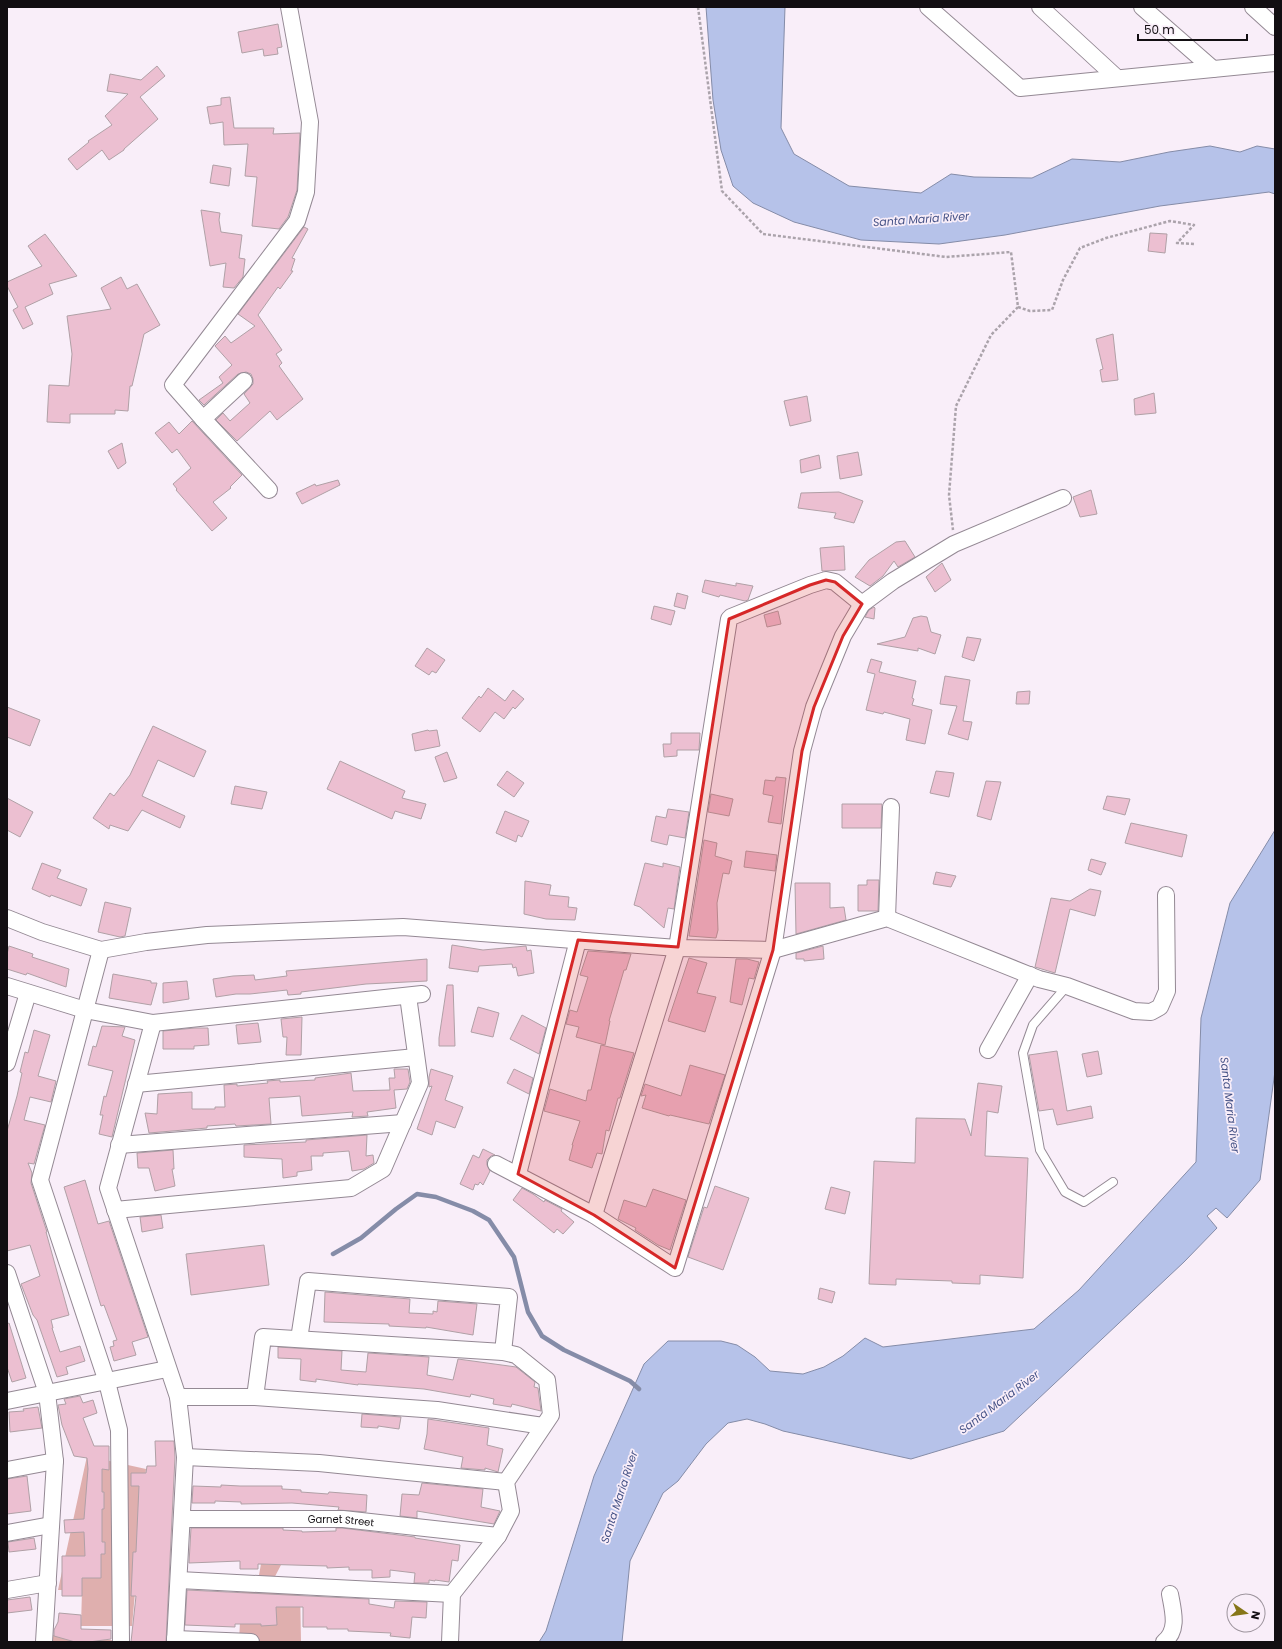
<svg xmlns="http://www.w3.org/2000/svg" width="1282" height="1649" font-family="Poppins,sans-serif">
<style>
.forest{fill:#dfafae}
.water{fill:#b6c2e9;stroke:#858ca8}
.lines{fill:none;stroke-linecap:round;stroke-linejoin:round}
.stream{stroke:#858ca8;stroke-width:4.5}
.building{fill:#ecbfd1;stroke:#b0a0a6}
.service-casing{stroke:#948994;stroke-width:10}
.minor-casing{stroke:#948994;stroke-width:18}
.path{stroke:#aba3ab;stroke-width:2.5;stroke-dasharray:3 2;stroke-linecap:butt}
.service{stroke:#fff;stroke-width:8}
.minor{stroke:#fff;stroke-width:16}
.marked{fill:#d62828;fill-opacity:0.2;stroke:#d62828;stroke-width:3;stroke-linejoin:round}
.labels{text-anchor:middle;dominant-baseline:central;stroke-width:3.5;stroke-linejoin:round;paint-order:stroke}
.street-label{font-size:10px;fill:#120e12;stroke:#f9eef9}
.water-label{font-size:11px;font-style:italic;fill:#455286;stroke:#f9eef9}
</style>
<rect width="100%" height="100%" fill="#f9eef9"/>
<path class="forest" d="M87 1456 146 1469 132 1626H81L82 1590H58Z
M261 1564 281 1565 271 1584 300 1586 301 1642H175L239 1641 242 1583 248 1584 259 1575Z
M52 1635 121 1641 51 1642Z"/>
<path class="water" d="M706 7H785L781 128 794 154 849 186 921 193 951 174 974 177 1032 178 1072 159 1120 162 1169 152 1210 146 1240 152 1257 146 1275 149V194L1269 192 1160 206 1005 235 939 244 861 240 794 222 753 203 733 186 721 150 713 100Z
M1275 830V1071L1260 1180 1227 1218 1216 1208 1207 1216 1217 1228 1184 1262 1004 1431 911 1459 783 1431 765 1424 747 1419 728 1423 706 1444 678 1481 663 1493 630 1561 622 1642H539L546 1631 594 1476 644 1364 668 1341H721L737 1345 755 1357 770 1371 803 1374 824 1367 843 1356 865 1338 883 1347 1034 1329 1079 1290 1196 1162 1201 1018 1230 903Z"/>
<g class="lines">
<path class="stream" d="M333 1254 361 1238 396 1209 417 1194 436 1197 473 1211 489 1220 514 1257 528 1312 542 1336 564 1350 630 1381 639 1389"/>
</g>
<path class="building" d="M278 24 282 47 277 48 278 54 264 56 263 49 242 53 238 32Z
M157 66 165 76 140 97 158 119 124 149V150L109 160 102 150 77 170 68 159 89 142 88 141 112 125 105 116 128 94 107 91 110 74 141 80Z
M230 97 234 128H274L273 134 300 133 297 190 288 217 279 229 252 226 257 177 245 176 248 144 224 145 223 122 210 124 207 107 221 105V98Z
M213 165 231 168 229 186 210 183Z
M201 210 220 213 219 220 221 232 242 235 239 258 245 259 243 277 234 288 223 287 226 263 210 266Z
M304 227 308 229 292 258 295 259 291 271H293L280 289 278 287 258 315 282 350 276 354 282 363 279 366 303 399 277 420 270 411 237 441 216 420 223 413 230 421 250 403 244 394 253 384V379L251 374 246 372 238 374 204 405 199 400 223 383 219 377 232 365 215 346 225 336 231 343 255 326 238 314Z
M1150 233 1167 234 1165 253 1148 251Z
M45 234 77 276 49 284 53 294 25 307 33 324 23 329 13 310 18 307 7 286V282L42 266 28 246Z
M121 277 127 289 137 284 160 325 144 334 132 386H130L128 411 115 410V414H70V423L47 422 49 385 69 386 72 354 67 316 111 309 101 288Z
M1113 334 1118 380 1102 382 1100 370 1103 369 1096 339Z
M1154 393 1156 413 1135 415 1134 399Z
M807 396 811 421 790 426 784 401Z
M192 421 242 475 230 487 231 488 213 502 227 518 212 531 176 490 177 489 173 484 191 468 177 449 172 453 155 433 169 422 179 434Z
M122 443 126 463 118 469 108 451Z
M858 452 862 475 840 479 837 456Z
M819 455 821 468 801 473 800 460Z
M338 480 340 485 302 504 296 493 315 484 316 486Z
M1091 490 1097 514 1080 517 1073 497Z
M839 492 863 501 854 523 834 518 836 513 798 508 801 493Z
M905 541 915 557 898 567 894 561 883 576 870 586 855 577 869 560 896 542Z
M844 546 845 570 822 571 820 548Z
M942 563 951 580 935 592 926 577Z
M705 580 736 586V583L753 586 748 600 745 601 720 595 719 597 702 592Z
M677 593 688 596 685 609 674 606Z
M654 606 675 611 671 625 651 619Z
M874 607 875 608 874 619 865 617 869 610Z
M778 611 781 624 767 627 764 615Z
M921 616 927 617 931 632 941 635 935 654 918 648V651L877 644 905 637 913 618Z
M967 637 981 639 974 661 962 657Z
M427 648 445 660 436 673 432 671 429 675 415 666Z
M871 659 882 662 879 672 916 681 912 698 914 699 912 705 932 710 925 744 906 740 910 719 884 712 883 714 866 710 875 674 867 672Z
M945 676 970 680 963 721 972 722 968 740 948 734 957 706 940 704Z
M488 688 505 701 513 690 524 699 515 709 513 707 504 719 495 712 480 732 462 718 479 696 481 698Z
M1030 691 1029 704H1016L1017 692Z
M7 707 40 720 30 746 7 737Z
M153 726 206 751 194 777 158 760 142 796 185 816 180 828 142 810 128 831 110 825 109 829 93 818 110 793 114 796 130 775Z
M428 730 429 731 437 730 440 746 415 751 412 734Z
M671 733H700L699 750H677V756L664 757 663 744H671Z
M447 752 457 778 444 782 435 757Z
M340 761 405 791 402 798 426 804 421 819 395 811 392 819 327 789Z
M507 771 524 783 514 797 497 785Z
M936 771 954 773 949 797 930 793Z
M776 777 786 778 781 824 768 822 773 796 763 794 765 780 775 781Z
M986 781 1001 782 991 820 977 816Z
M235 786 267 792 262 809 231 804Z
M711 794 733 799 729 816 708 812Z
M1107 796 1130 799 1125 815 1103 809Z
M7 798 33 812 20 837 7 830Z
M842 804H882L881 828H842Z
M668 809 689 812 685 838 669 835 667 845 651 841 656 816 666 818Z
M505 811 529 821 522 837 518 835 516 842 496 833Z
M1131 823 1187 835 1182 857 1125 843Z
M704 840 717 843 715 856 732 861 729 874 723 873 717 903 718 930 716 938 689 936Z
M746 851 777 855 775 871 744 867Z
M1091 859 1106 863 1101 875 1088 870Z
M42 863 61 870 57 878 87 889 81 906 51 895 50 897 32 889Z
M645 863 663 867V863L680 867 674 909 668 908 664 928 640 907 634 905Z
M936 872 956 876 951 887 933 884Z
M867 880H879L878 911H858V885H867Z
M525 881 551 885 549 895 569 897 568 907 577 908 575 920 546 919 524 914Z
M795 883H830V908L844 907 846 920 796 934Z
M1090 889 1101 891 1095 916 1070 909 1055 973 1035 967 1051 898 1070 901Z
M105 902 131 908 125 936 120 937 98 932Z
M452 945 483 950 526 946 527 951 531 950 534 973 518 976 516 967 513 968 512 964 479 966 478 972 449 968Z
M9 946 33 954 32 957 69 969 66 987 27 973 26 975 7 969V954Z
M823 946 824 959 804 961V959H796V953Z
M588 951 631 954 626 970H624L609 1021H610L605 1045 576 1037 579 1027 566 1024 570 1010 577 1012 588 977 580 975Z
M689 958 707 963 697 993 716 997 705 1032 668 1021Z
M427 959V981L366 984 301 992V994L288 995 287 990 250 994H236L216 997 213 979 233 976 254 975 255 980 287 976 286 971Z
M736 959H747L759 962 754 979 749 978 742 1005 730 1002Z
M113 974 151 981V983H157L151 1005 109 998Z
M187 981 189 999 163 1003V983Z
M447 985H453L455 1046H439V1038Z
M478 1007 499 1013 493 1037 471 1032Z
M522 1015 546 1028 539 1054 510 1039Z
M302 1017 301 1055H286L287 1037H283L281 1019Z
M258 1023 261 1042 238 1044 236 1025Z
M102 1026 125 1027 122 1036 135 1040 112 1137 99 1134 103 1115H100L104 1096 106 1097 113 1071 88 1065 93 1046 96 1047Z
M195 1028H208L209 1045 194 1046V1049H163V1031Z
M34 1030 50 1035 38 1076 56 1081 51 1102 30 1097 24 1120 45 1125 34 1164 28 1163 32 1173 31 1183 47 1232H46L69 1315 51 1320 53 1328H52L60 1352 80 1346 85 1361 66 1367 68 1374 57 1377 37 1320 33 1315 21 1284 40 1276 30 1245 7 1251V1131L17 1096 22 1073 20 1072 25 1052 28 1053Z
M601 1045 634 1053 620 1098H618L609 1131 606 1130 602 1154 597 1153 592 1168 569 1160 573 1145H572L580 1121 544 1111 550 1089 586 1101 588 1090H591Z
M1057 1051 1067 1111 1091 1106 1093 1118 1057 1125 1053 1109 1039 1111 1029 1055Z
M1098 1051 1102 1074 1087 1077 1082 1054Z
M690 1065 725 1075 709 1124 670 1115 669 1116 642 1108 646 1095 641 1096 645 1084 681 1096Z
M394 1069H408L410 1082 407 1089 394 1090 396 1108 367 1112 368 1116 352 1117 353 1112 302 1116 300 1096 288 1097 269 1098 271 1124 236 1126 235 1124 207 1126V1128L149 1133 145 1113 157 1114 158 1094 192 1092V1109H215V1107H225L224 1085 237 1084V1086L268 1083 267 1081 280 1080V1082L315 1080V1078L351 1073 353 1091 390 1090 389 1078H395Z
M431 1069 453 1076 445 1100 463 1107 455 1128 436 1121 432 1135 417 1129 432 1086 429 1087V1077Z
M514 1069 533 1078 529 1094 507 1083Z
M978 1083 1002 1086 998 1113 987 1111 985 1156 1028 1158 1023 1278 980 1275V1284L952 1283V1281L896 1279V1285L869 1284 874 1161 915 1163 916 1118 965 1119 971 1136Z
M367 1135 366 1156 373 1155 374 1163 364 1169 352 1171 349 1151 323 1153V1156H311L312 1170 297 1172V1176L283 1178 282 1159 244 1157V1145L306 1142V1140Z
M483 1149 495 1155 491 1156 487 1160V1165L490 1171 483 1185 480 1182 478 1185 475 1184 473 1190 460 1184 473 1155 479 1158Z
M173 1150 174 1169H172L175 1186 155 1191 149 1168H138L137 1153Z
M85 1180 98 1224 109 1221 148 1337 132 1342 136 1355 114 1361 110 1347 114 1346 113 1341 117 1340 104 1305 101 1306 64 1187Z
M715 1186 749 1198 723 1270 688 1257 704 1207 707 1208Z
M831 1187 850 1192 845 1214 825 1209Z
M522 1188 533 1194 544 1202 545 1200 562 1209 561 1211 574 1222 563 1234 557 1229 554 1233 513 1200Z
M653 1189 686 1200 670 1250 658 1245 635 1230 636 1228 618 1219 624 1200 646 1207Z
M161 1215 163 1228 142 1232 140 1217Z
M264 1245 269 1285 191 1295 186 1254Z
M820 1288 835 1292 832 1303 818 1299Z
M325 1292 410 1299 409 1313 433 1314V1311L437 1312 438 1301 477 1304 473 1335 426 1327V1328L389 1326V1324L324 1322Z
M9 1323 26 1378 12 1382 7 1367V1324Z
M278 1347 342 1351 341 1370 366 1372 368 1353 429 1357 427 1375 453 1380 458 1359 516 1367 535 1382 534 1387 538 1388 541 1411 512 1404 511 1407 493 1404 494 1399 471 1394 470 1397 424 1389 358 1384V1385L316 1379V1382L300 1380 301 1359 278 1358Z
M80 1396 83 1403 93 1400 97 1413 83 1418 94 1446H109V1470L102 1469V1492H104V1509H102V1542H105V1554H101V1578H82V1596H62V1556H85L84 1532 65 1533 64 1520 84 1519 88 1469 87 1458 74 1456 62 1425 58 1405 66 1404 64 1399Z
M38 1407 42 1428 10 1432 9 1412 24 1411 23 1409Z
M362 1414 401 1417 399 1429 378 1426V1428L361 1427Z
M428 1419 489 1428 487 1445 503 1449 498 1472 485 1468V1470L461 1468 463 1457 424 1449 427 1434Z
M155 1441H174L175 1457 166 1642H131L136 1596H131L133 1552H136L139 1486H131V1473H146L147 1466H156Z
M27 1476 31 1511 7 1514V1479Z
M422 1483 483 1489 481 1507 500 1511 494 1524 417 1511V1518L400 1516 402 1494 419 1495Z
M221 1485 240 1486H282V1489L301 1490V1492L328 1494 329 1492 367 1495 366 1512 338 1510 339 1507 292 1503 241 1504V1502L215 1501V1503H192L193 1486 221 1487Z
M191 1528H283V1530L302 1531V1532L336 1531V1528H342L415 1537V1538L460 1545 458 1561 452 1560 449 1582 435 1580V1581L429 1580V1583H414L415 1573 390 1570V1577L372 1578V1570H349V1567L327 1568V1566L258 1564V1569H240V1561L189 1563Z
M34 1538 36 1549 9 1552 8 1542Z
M187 1590 369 1599V1604L394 1608 395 1601 427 1602 426 1618 412 1617 410 1638 390 1636 391 1633 348 1631V1629H327V1627H303V1607H276L277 1625 261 1626V1624H235V1627L185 1625Z
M30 1597 32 1610 7 1613V1600Z
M59 1613 81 1615V1629L111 1630V1639L89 1642H75L54 1636V1630L58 1622Z"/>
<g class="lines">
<g class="service-casing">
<path id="service" d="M1067 986 1033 1025 1023 1053 1040 1150 1065 1192 1084 1202 1113 1182"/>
</g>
<g class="minor-casing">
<g id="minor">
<path d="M928 7 1020 88 1275 63"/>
<path d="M1040 7 1117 78"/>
<path d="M1142 7 1213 69"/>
<path d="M1253 7 1275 27"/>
<path d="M203 419 244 381"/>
<path d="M269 490 203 419 173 385 297 221 306 192 310 122 289 7"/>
<path d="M7 918 42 932 101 950 146 942 207 935 403 927 677 948 773 950 887 918 1039 979 1067 986 1134 1011 1151 1012 1160 1007 1167 991 1166 895"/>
<path d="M887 918 891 807"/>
<path d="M101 950 40 1180 107 1382 119 1430 121 1642"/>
<path d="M7 986 85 1010 153 1023 422 994"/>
<path d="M153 1023 108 1188 178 1397 185 1457 175 1642"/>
<path d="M988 1050 1030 975"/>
<path d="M7 1063 28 993"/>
<path d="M136 1084 416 1057"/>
<path d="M119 1145 403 1123"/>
<path d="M496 1164 594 1215 675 1268 773 950 802 751 814 707 843 636 862 604"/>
<path d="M518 1174 578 940"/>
<path d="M115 1210 351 1188 383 1169 420 1083 408 996"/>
<path d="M594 1215 677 948 729 619 731 617 810 585 826 580 835 582 862 604 893 581 954 544 1063 498"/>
<path d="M7 1273 47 1393 55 1461 44 1642"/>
<path d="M299 1339 308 1281 509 1297 503 1352"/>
<path d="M178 1397H255L437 1410 543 1426"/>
<path d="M255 1397 263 1337 503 1352 516 1355 547 1380 551 1415 506 1482 511 1511 498 1536 452 1594 450 1642"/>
<path d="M7 1401 167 1369"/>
<path d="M185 1457 319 1463 506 1482"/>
<path d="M7 1470 55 1461"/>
<path id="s1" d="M182 1519H343L498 1536"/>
<path d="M7 1533 51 1525"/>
<path d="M179 1580 452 1594"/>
<path d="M7 1590 48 1583"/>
<path d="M175 1639 251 1642"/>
<path d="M1164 1642C1179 1630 1173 1611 1170 1594"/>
</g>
</g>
<path class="path" d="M698 7 722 191 763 234 946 257 1011 252 1018 307 991 335 956 406 949 495 953 530
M1018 307 1030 311 1052 310 1063 280 1080 248 1106 238 1170 221 1194 225 1177 243 1194 244"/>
<use href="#service" class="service"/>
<use href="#minor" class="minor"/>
</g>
<path class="marked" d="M826 580 835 582 862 604 843 636 814 707 802 751 773 950 675 1268 594 1215 518 1174 578 940 678 947 729 619 810 585Z"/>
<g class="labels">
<g class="street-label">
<text stroke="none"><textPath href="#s1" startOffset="159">Garnet Street</textPath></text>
</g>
<g class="water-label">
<text transform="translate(921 219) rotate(-4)">Santa Maria River</text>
<text transform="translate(1230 1105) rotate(83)">Santa Maria River</text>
<text transform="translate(999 1402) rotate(-37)">Santa Maria River</text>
<text transform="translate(619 1497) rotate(-72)">Santa Maria River</text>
</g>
</g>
<rect width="1282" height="1649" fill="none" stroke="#120e12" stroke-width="16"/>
<g transform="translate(1246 1613) rotate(103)"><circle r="19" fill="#f9eef9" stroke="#9d949d"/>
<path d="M0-3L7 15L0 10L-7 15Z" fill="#867619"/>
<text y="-6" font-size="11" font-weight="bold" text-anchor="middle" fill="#120e12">N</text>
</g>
<path d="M1138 34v6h109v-6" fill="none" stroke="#120e12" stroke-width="2"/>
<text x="1144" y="34" font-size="12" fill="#120e12" stroke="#f9eef9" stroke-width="3" paint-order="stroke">50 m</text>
</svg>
